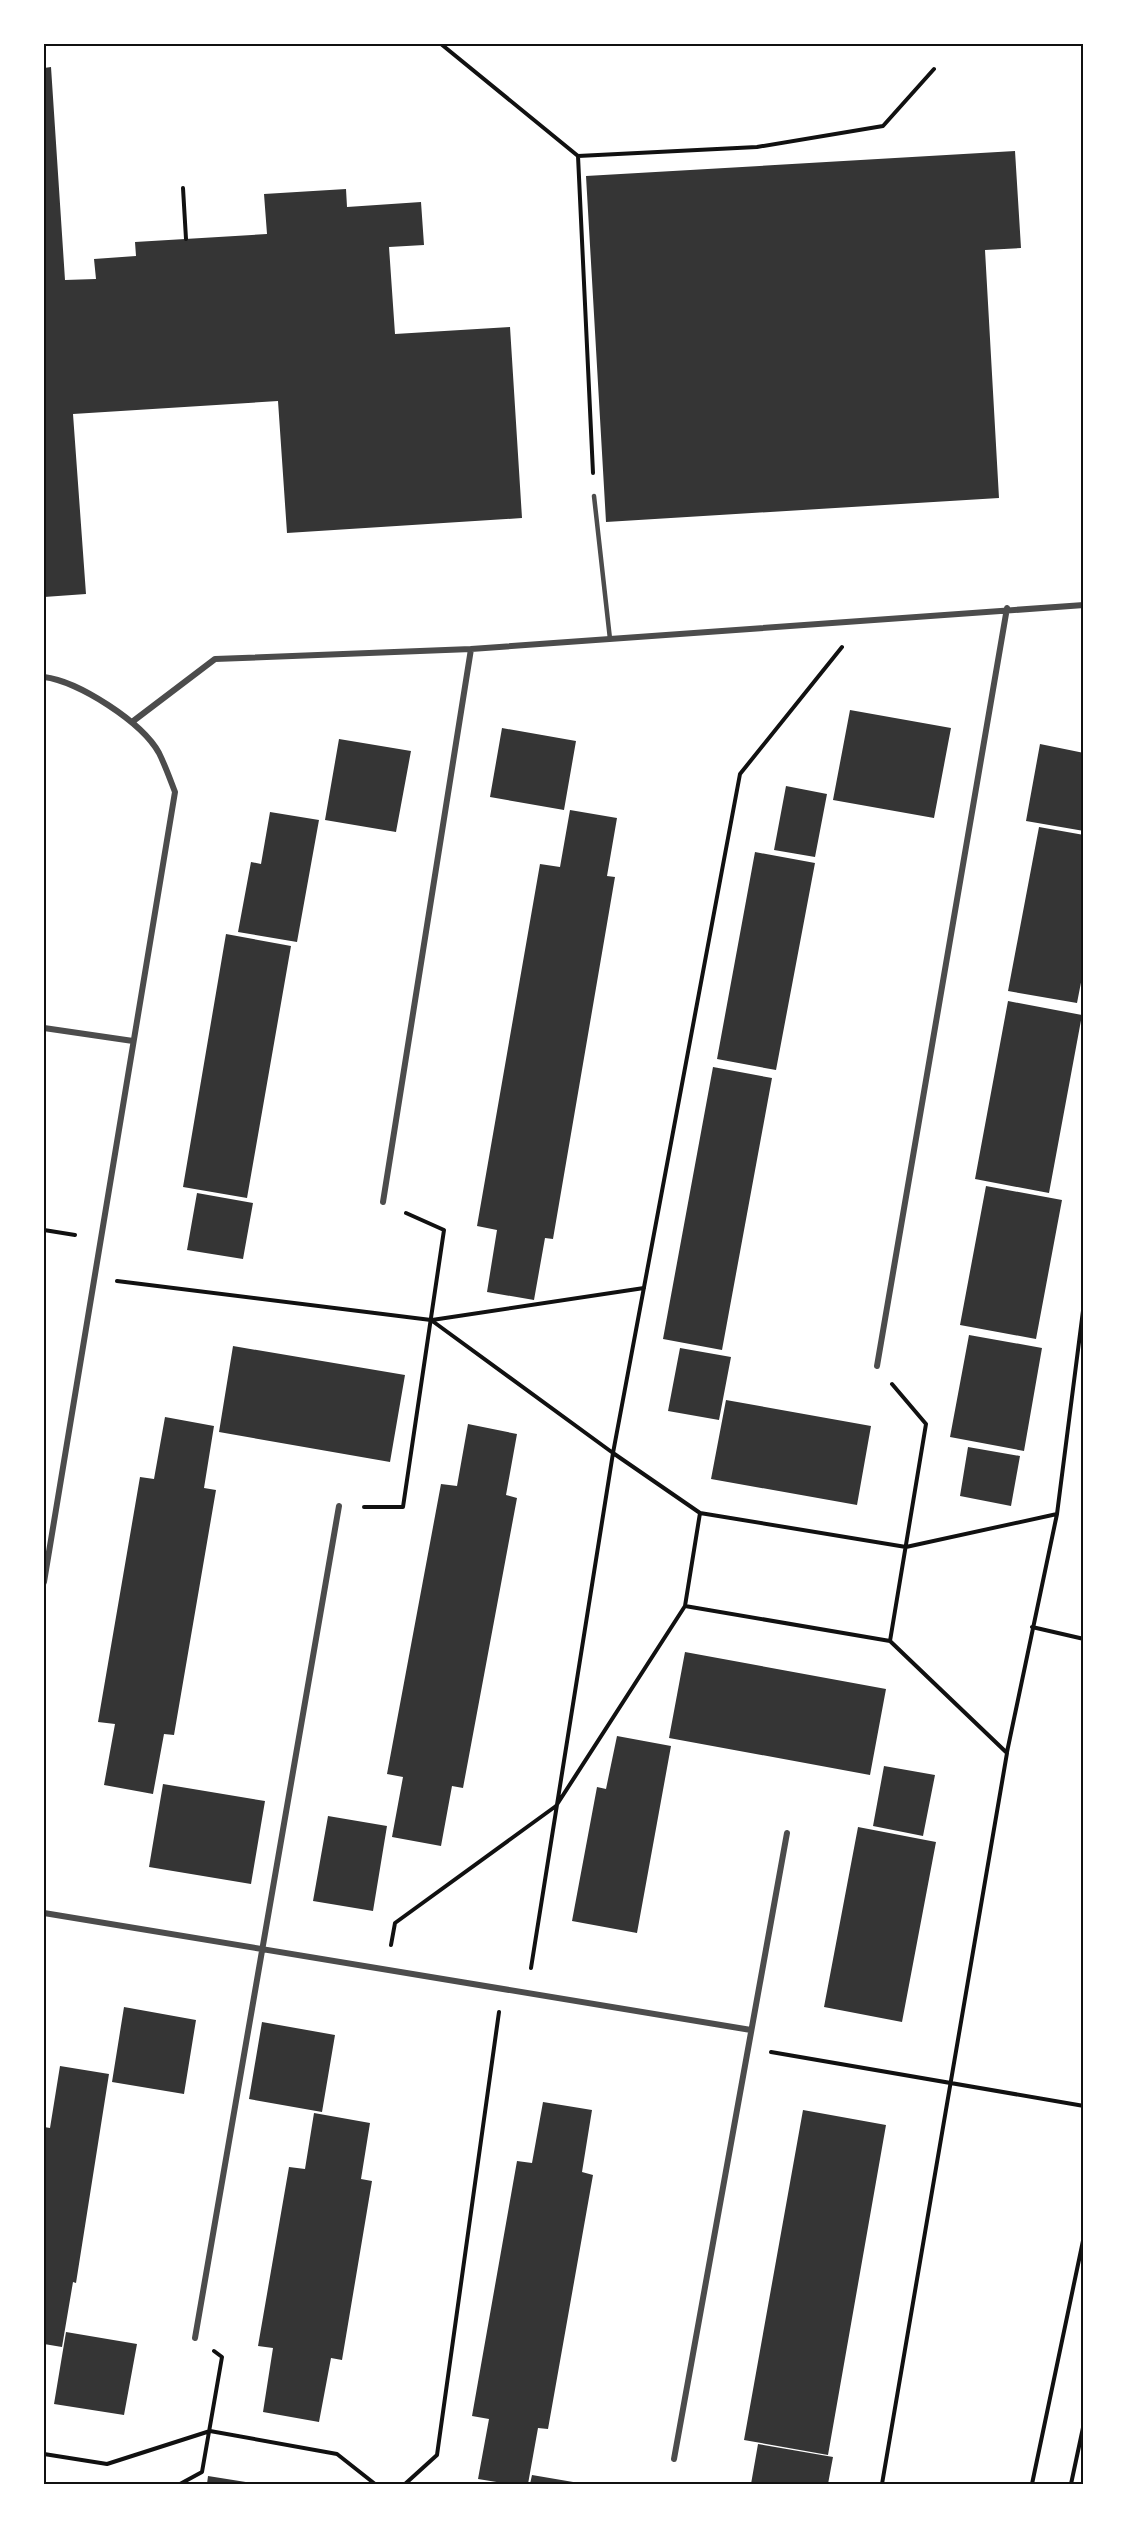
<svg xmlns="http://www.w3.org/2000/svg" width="1127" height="2528" font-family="Arial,sans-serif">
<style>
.building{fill:#353535}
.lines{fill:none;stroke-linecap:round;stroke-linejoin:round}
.path{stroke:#111;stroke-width:4}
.service{stroke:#4c4c4c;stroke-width:4.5}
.minor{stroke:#4c4c4c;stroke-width:6}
.neatline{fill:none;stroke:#111;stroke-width:2}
</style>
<rect width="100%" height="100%" fill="#fff"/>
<path class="building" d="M51 67 65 280 96 279 94 259 136 256 135 242 267 234 264 194 346 189 347 207 421 202 424 245 389 247 395 334 510 327 522 518 287 533 278 401 73 414 86 594 44 597V68Z
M1015 151 1021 248 985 250 999 498 606 522 586 176Z
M850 710 951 728 934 818 833 800Z
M502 728 576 741 564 810 490 797Z
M339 739 411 751 396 832 325 820Z
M1040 744 1084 753V831L1026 821Z
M786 786 827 794 815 857 774 850Z
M570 810 617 818 607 876 615 877 553 1239 545 1238 534 1300 487 1292 497 1230 477 1226 540 864 560 867Z
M270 812 319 820 297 942 238 932 251 862 261 864Z
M1039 827 1084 835V967L1077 1003 1008 991Z
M755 852 815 863 776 1070 717 1059Z
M226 934 291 946 247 1198 183 1187Z
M1008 1001 1082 1015 1049 1193 975 1179Z
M713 1067 772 1078 722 1350 663 1339Z
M986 1186 1062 1200 1036 1339 960 1325Z
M197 1193 253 1203 243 1259 187 1250Z
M969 1335 1042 1348 1024 1451 950 1437Z
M233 1346 405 1375 390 1462 219 1432Z
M680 1348 731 1357 719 1420 668 1411Z
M726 1400 871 1426 857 1505 711 1479Z
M165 1417 214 1426 204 1488 216 1490 174 1735 164 1734 153 1794 104 1785 115 1724 98 1722 140 1477 154 1479Z
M468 1424 517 1434 506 1495 517 1498 463 1788 452 1786 441 1846 392 1837 403 1777 387 1774 441 1484 457 1486Z
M968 1447 1020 1456 1011 1506 960 1496Z
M685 1652 886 1689 870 1775 669 1738Z
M617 1736 671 1746 637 1933 572 1921 597 1787 606 1789Z
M884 1766 935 1775 923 1836 873 1826Z
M163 1784 265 1801 251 1884 149 1867Z
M328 1816 387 1826 373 1911 313 1901Z
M858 1827 936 1842 902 2022 824 2007Z
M124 2007 196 2020 184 2094 112 2082Z
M262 2022 335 2035 322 2112 249 2099Z
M60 2066 109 2074 76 2283 73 2282 62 2347 44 2344V2127L50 2128Z
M543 2102 592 2110 582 2172 593 2175 548 2429 538 2428 528 2484H509L478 2479 489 2419 472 2416 517 2161 532 2163Z
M803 2110 886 2125 828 2455 744 2440Z
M314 2113 370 2123 361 2179 372 2181 342 2360 331 2358 319 2422 263 2412 273 2348 258 2346 289 2167 305 2169Z
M66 2332 137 2344 124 2415 54 2404Z
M758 2444 833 2457 828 2484H751Z
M532 2475 579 2483V2484H530Z
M208 2476 252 2483V2484H207Z"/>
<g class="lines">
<path class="path" d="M441 44 578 156 757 147 883 126 934 69
M578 156 593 473
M183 188 186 239
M44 1230 75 1235
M117 1281 431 1320 613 1453 531 1968
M432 1320 644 1288
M364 1507H403L444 1230 406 1213
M700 1513 613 1453 740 774 842 647
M1057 1514 1084 1303
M685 1606 700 1513 906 1547 1057 1514 1007 1752
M1032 1627 1084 1639
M890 1641 926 1424 892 1384
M391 1945 395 1923 556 1806 685 1606 890 1641 1007 1753 882 2484
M771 2052 1084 2106
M44 2454 107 2464 210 2431 337 2454 375 2484
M180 2484 202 2472 222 2357 214 2351
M405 2484 437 2455 499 2012
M1032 2484 1084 2236
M1071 2484 1084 2423"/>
<path class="service" d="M594 496 610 639"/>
<path class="minor" d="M44 677C78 681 142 722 159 753 165 765 170 779 175 792L44 1582
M132 722 215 659 471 649 1084 605
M44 1028 133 1041
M383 1202 471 649
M877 1366 1007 608
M44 1913 751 2030
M195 2338 339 1506
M674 2459 787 1833"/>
</g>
<rect width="1127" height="2528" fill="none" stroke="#ffffff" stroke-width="90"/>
<rect x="45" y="45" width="1037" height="2438" class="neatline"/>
</svg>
